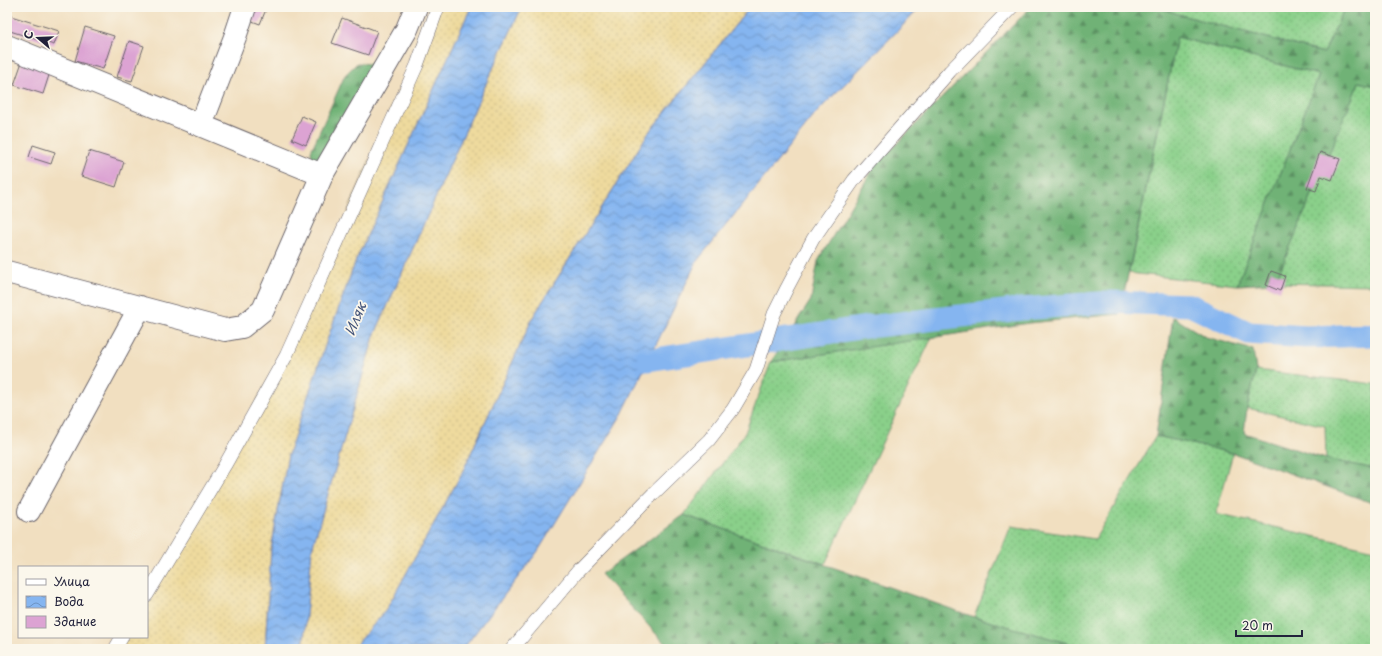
<svg xmlns="http://www.w3.org/2000/svg" width="1382" height="656" font-family="'Playpen Sans',sans-serif">
<style>
.grass{fill:url(#grass-dots);stroke:#567962}
.forest{fill:url(#forest-firs);stroke:#486a58}
.sand{fill:url(#sand-dots);stroke:#887e6c}
.water{fill:url(#water-waves);stroke:#546c96}
.lines{fill:none;stroke-linecap:round;stroke-linejoin:round}
.canal{stroke:#85b5f0;stroke-width:23}
.building{fill:#dca3d3}
.lane-casing{stroke:#6a646a;stroke-width:14}
.street-casing{stroke:#6a646a;stroke-width:24}
.lane{stroke:#fff;stroke-width:13}
.street{stroke:#fff;stroke-width:22}
.labels{text-anchor:middle;dominant-baseline:central;stroke-width:3.5;stroke-linejoin:round;paint-order:stroke}
.water-label{font-size:14px;font-style:italic;fill:#45557a;stroke:#fbf7ec}
</style>
<defs>
<pattern id="grass-dots" width="8" height="8" patternUnits="userSpaceOnUse"><rect width="8" height="8" fill="#8ad08a"/><path d="M2 2h.1M6 6h.1" fill="none" stroke="#77b278" stroke-width="1.8" stroke-linecap="round"/></pattern>
<pattern id="forest-firs" width="22" height="20" patternUnits="userSpaceOnUse"><rect width="22" height="20" fill="#6fb276"/><path d="M5 1l3.5 6h-7zM16 11l3.5 6h-7z" fill="#5b9062"/></pattern>
<pattern id="sand-dots" width="8" height="8" patternUnits="userSpaceOnUse"><rect width="8" height="8" fill="#eeda9e"/><path d="M2 2h.1M6 6h.1" fill="none" stroke="#ccbb89" stroke-width="1.8" stroke-linecap="round"/></pattern>
<pattern id="water-waves" width="16" height="10" patternUnits="userSpaceOnUse"><rect width="16" height="10" fill="#85b5f0"/><path d="M0 5q4-4 8 0t8 0" fill="none" stroke="#6c93c4"/></pattern>
</defs>
<rect width="100%" height="100%" fill="#fbf7ec"/>
<filter id="ink" filterUnits="userSpaceOnUse"><feTurbulence type="fractalNoise" baseFrequency=".025" numOctaves="2"/><feDisplacementMap in="SourceGraphic" scale="8" xChannelSelector="R" yChannelSelector="G"/><feConvolveMatrix kernelMatrix="1 2 1 2 8 2 1 2 1" color-interpolation-filters="sRGB"/></filter>
<filter id="wash" filterUnits="userSpaceOnUse"><feTurbulence type="fractalNoise" baseFrequency=".012" numOctaves="4" result="noise"/><feDisplacementMap in="SourceGraphic" scale="16" xChannelSelector="R" yChannelSelector="G"/><feGaussianBlur stdDeviation="0.9" result="paint"/><feColorMatrix in="noise" values="0 0 0 0 0 0 0 0 0 0 0 0 0 0 0 0 0 1.4 0 .05"/><feComposite in="paint" operator="in"/></filter>
<g filter="url(#wash)">
<rect width="100%" height="100%" fill="#f1dfc0"/>
<path class="grass" d="M1157 7H1345L1324 53 1181 15Z
M1177 37 1319 75 1237 285 1129 273Z
M1359 82 1375 86V285L1275 283Z
M932 337 825 564 684 515 745 433 771 362Z
M1256 370 1375 384V469L1326 459 1325 426 1247 408Z
M1156 436 1233 453 1216 514 1375 550V649H1089L974 617 1011 526 1095 539Z"/>
<path class="forest" d="M1031 7H1157L1181 15 1324 53 1345 7H1375V30L1371 39 1375 40V86L1359 82 1275 283 1237 285 1319 75 1177 37 1120 314 1029 323 771 362 811 300 818 261 874 167Z
M357 63 372 64 380 69 319 159 312 158 311 151 345 75Z
M1173 317 1206 337 1253 350 1256 370 1247 408 1244 433 1326 459 1375 469V504L1233 453 1156 436Z
M684 515 974 617 1089 649H670L601 574Z"/>
<path class="sand" d="M430 7H471L356 260 326 343 288 455 271 550 265 649H118L125 637H147V598L304 316 410 64Z
M522 7H750L649 132 533 317 462 473 386 610 353 649H303L312 549 374 336 489 77Z"/>
<path class="water" d="M471 7H522L489 77 374 336 312 549 303 649H265L271 550 288 455 326 343 356 260Z
M750 7H921L818 111 697 261 622 414 538 551 463 649H353L386 610 462 473 533 317 649 132Z"/>
<g class="lines">
<path class="canal" d="M648 360 867 327 1021 309 1112 302 1190 305 1249 333 1306 337 1375 335"/>
</g>
<g id="blocks">
<path class="building" d="M248 7H267L260 24 244 18Z
M11 16 59 31 54 45 7 30Z
M342 18 377 31 368 55 332 43Z
M85 27 114 36 103 69 75 61Z
M129 41 144 46 132 81 117 77Z
M23 59 51 69 43 94 14 85Z
M302 116 316 122 306 145 292 139Z
M33 145 55 152 51 164 29 157Z
M89 151 124 162 116 187 81 176Z
M1320 152 1340 159 1332 180 1321 176 1316 191 1307 188Z
M1271 271 1285 276 1280 291 1266 285Z"/>
</g>
</g>
<g filter="url(#ink)">
<use href="#blocks" fill-opacity="0" stroke="#6a646a" stroke-width="1"/>
<g class="lines">
<g class="lane-casing">
<path id="lane" d="M147 595 225 465 286 356 417 65 438 7
M115 649 122 637
M512 649 578 571 653 494 709 440 733 409 756 370 774 314 787 288 813 239 854 180 950 71 1012 7"/>
</g>
<g class="street-casing">
<path id="street" d="M7 46 322 175 263 310 242 327 225 330 7 272
M201 125 235 37 245 7
M322 175 407 29 416 7
M29 511 140 307"/>
</g>
<use href="#lane" class="lane"/>
<use href="#street" class="street"/>
</g>
</g>
<g class="labels">
<g class="water-label">
<text transform="translate(355 319) rotate(-68)">Иляк</text>
</g>
</g>
<rect width="1382" height="656" fill="none" stroke="#fbf7ec" stroke-width="24"/>
<rect x="18" y="566" width="130" height="72" fill="#fbf7ec" stroke="#a4a2a5"/>
<rect x="26" y="579" width="20" height="6" fill="#ffffff" stroke="#a4a2a5"/>
<text x="54" y="586" font-size="12" fill="#22223b">Улица</text>
<rect x="26" y="596" width="20" height="12" fill="url(#water-waves)" stroke="#a4a2a5"/>
<text x="54" y="606" font-size="12" fill="#22223b">Вода</text>
<rect x="26" y="616" width="20" height="12" fill="#dca3d3" stroke="#a4a2a5"/>
<text x="54" y="626" font-size="12" fill="#22223b">Здание</text>
<g transform="translate(38 38) rotate(289)" stroke="#fbf7ec" stroke-width="3" paint-order="stroke">
<path d="M0-3L7 15L0 10L-7 15Z" fill="#22223b"/>
<text y="-6" font-size="11" font-weight="bold" text-anchor="middle" fill="#22223b">С</text>
</g>
<path d="M1236 630v6h66v-6" fill="none" stroke="#22223b" stroke-width="2"/>
<text x="1242" y="630" font-size="12" fill="#22223b" stroke="#fbf7ec" stroke-width="3" paint-order="stroke">20 m</text>
</svg>
